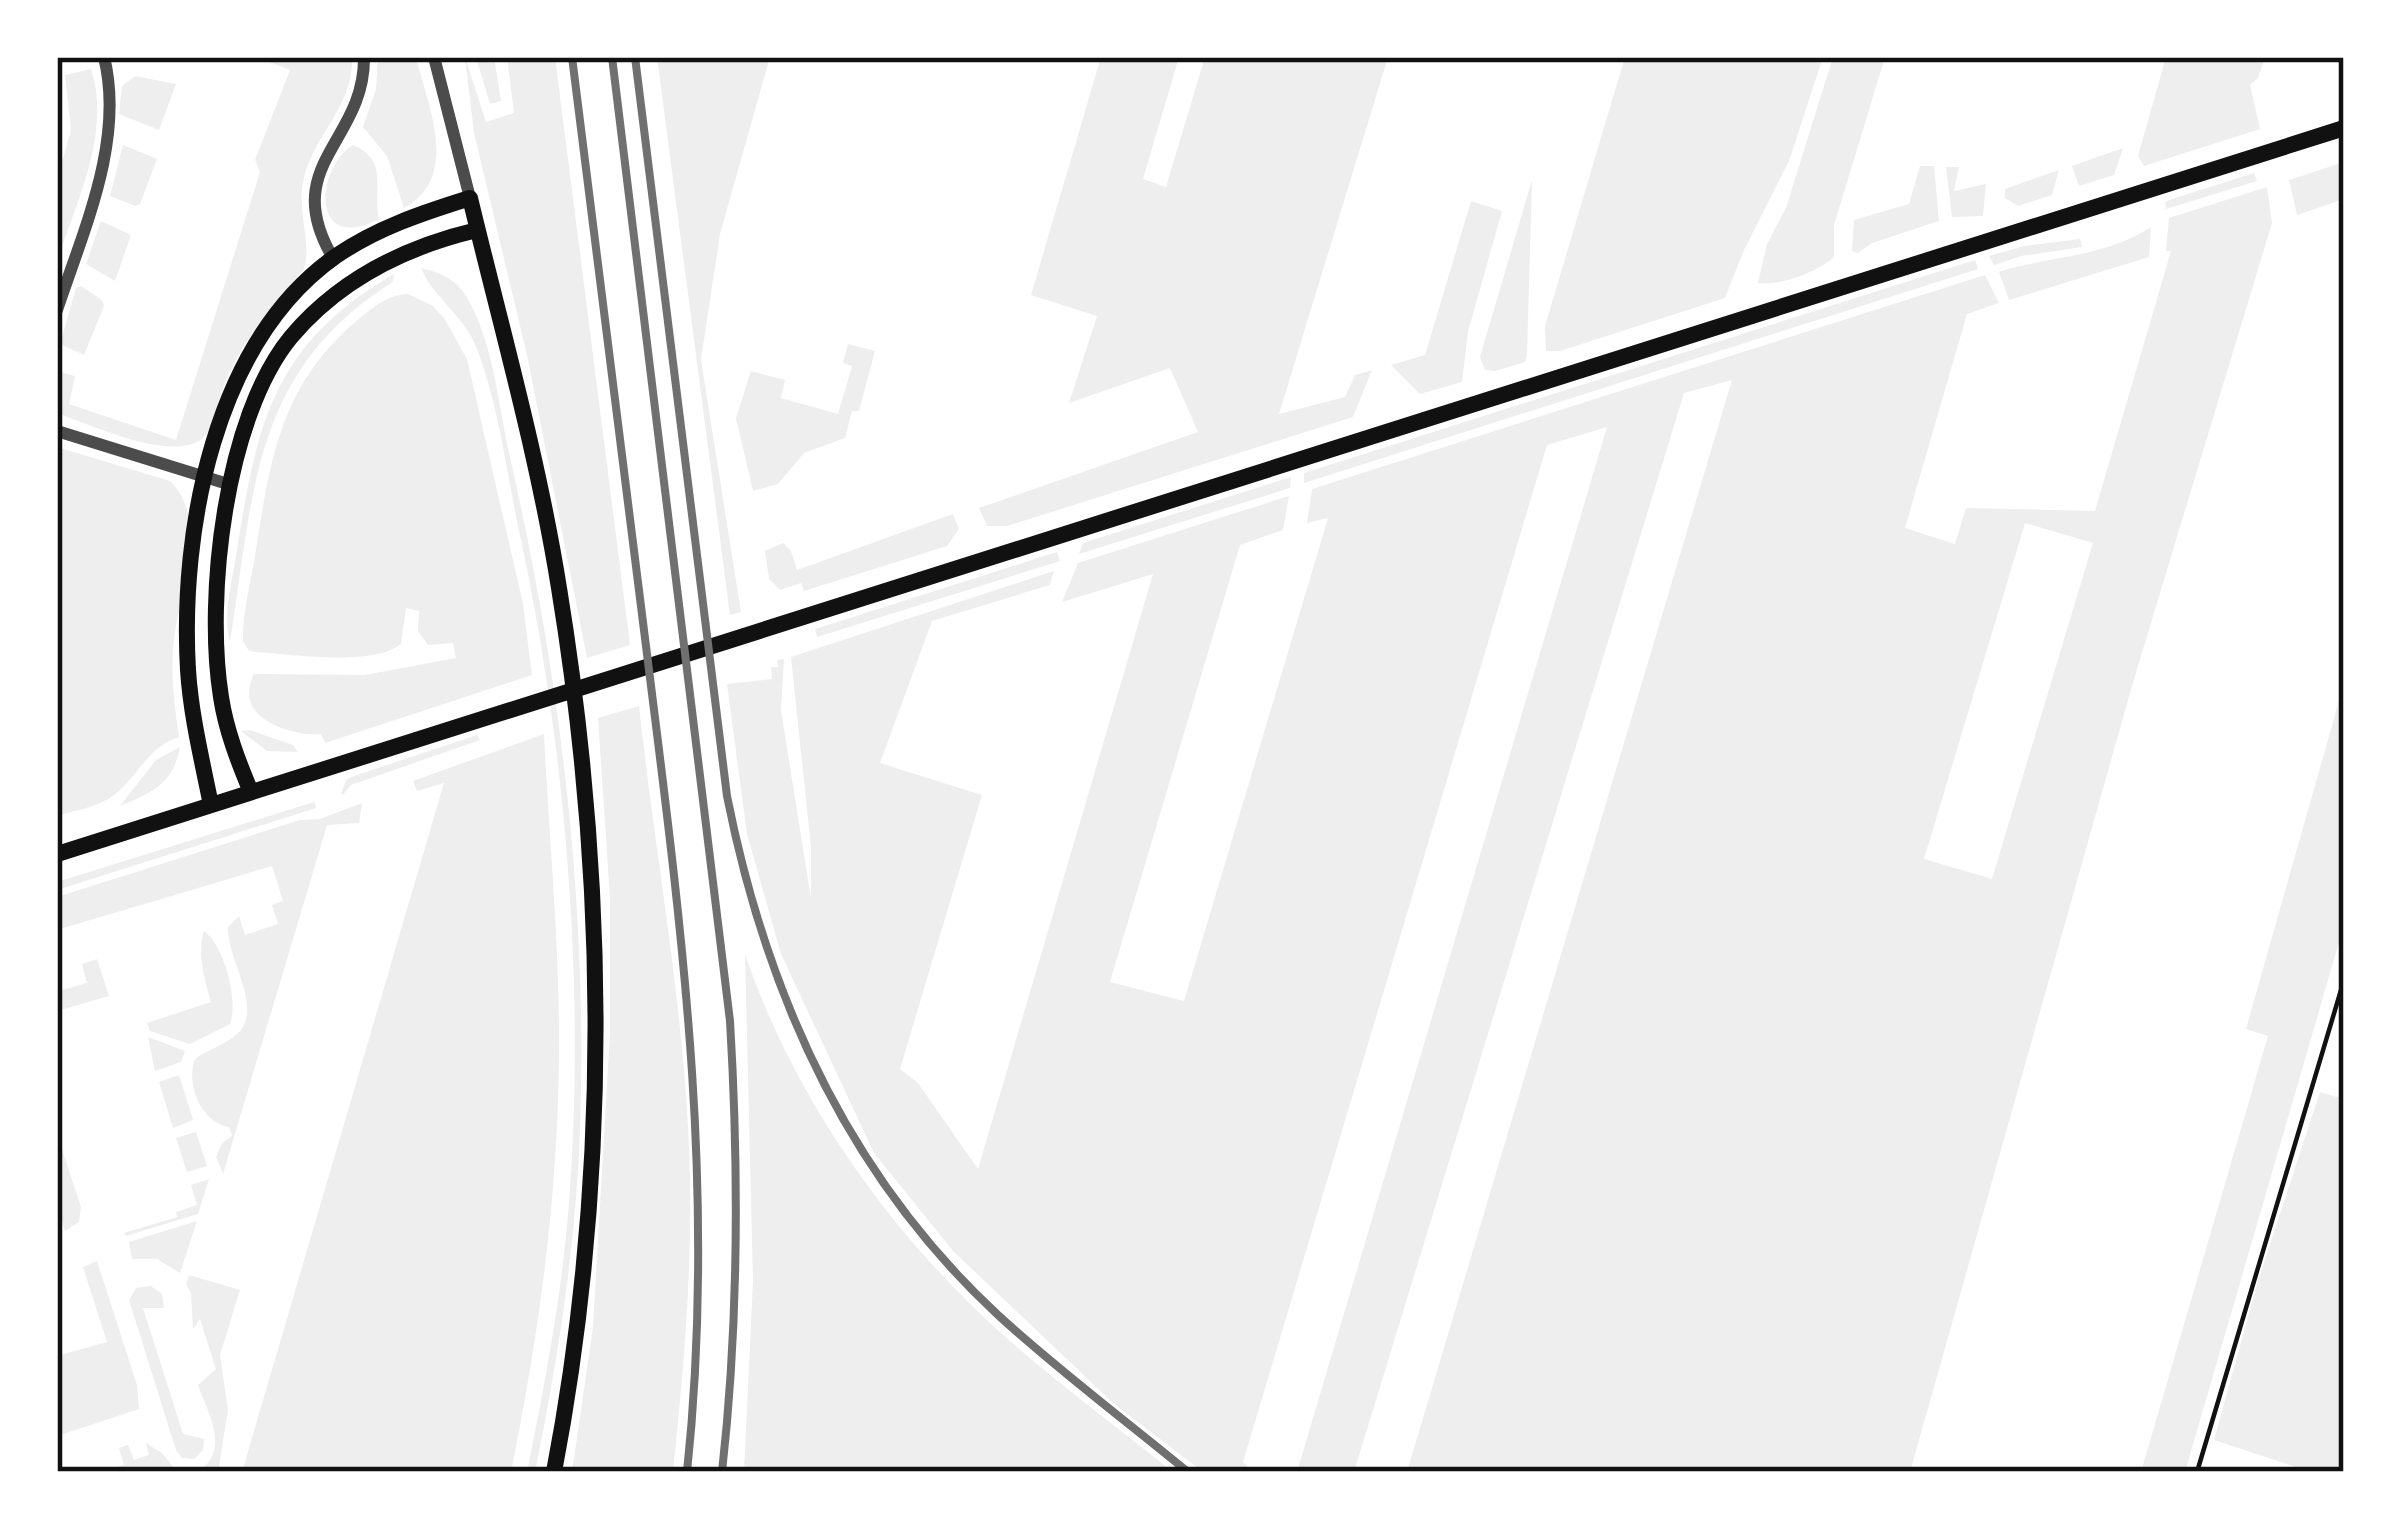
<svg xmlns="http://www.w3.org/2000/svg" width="2401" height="1529" font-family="Cabin,sans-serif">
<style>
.green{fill:#eee;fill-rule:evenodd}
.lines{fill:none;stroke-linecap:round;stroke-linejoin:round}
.path{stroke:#111;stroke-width:4.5}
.minor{stroke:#4c4c4c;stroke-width:12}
.secondary{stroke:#111;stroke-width:16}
.rail{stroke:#707070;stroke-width:8}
.neatline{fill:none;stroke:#111;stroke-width:4.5}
</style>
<rect width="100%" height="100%" fill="#fff"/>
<path class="green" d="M257 57H352C354 107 312 136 303 182 297 211 312 243 304 269 275 303 242 341 225 383 217 400 217 430 199 441 166 460 91 425 57 413V371L75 376 69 404 176 440 260 172 255 160 290 70Z
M378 57H416C428 107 461 177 404 208L387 156 363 127 376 89Z
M465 57 486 122 514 113 507 57H555L630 645 587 658 527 355 474 133Z
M476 57H494L501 101 490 104Z
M657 57H770L720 234 701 360 741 612 730 615Z
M1101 57H1179L1143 179 1166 187 1205 57H1388L1279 414 1345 397 1355 375 1372 370 1353 417 1007 526H987L979 508 1198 432 1170 368 1069 403 1097 316 1031 295Z
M1625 57H1823L1789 161 1744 250 1725 298 1560 351H1546L1545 326Z
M1833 57H1885L1834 225V257C1818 272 1780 286 1758 283L1767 244 1786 208Z
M2166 57H2265L2258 78 2250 85 2260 129 2144 166 2138 156Z
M91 69C112 131 76 203 57 261V180L71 130 65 75Z
M135 76 176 84 159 130 119 114 122 86Z
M123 145 157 159 140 204 135 206 110 196Z
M353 145C390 161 372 190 379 219 309 255 316 167 353 145Z
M2123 148 2114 175 2079 186 2072 166Z
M2344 162V199L2297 215 2289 180Z
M1920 166H1934L1939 221 1872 243 1858 253 1852 251 1854 220 1909 204Z
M1946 167H1959L1954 191 1986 184 1983 216 1952 217Z
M2059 170 2052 195 2018 206 2005 198V189Z
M2254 173 2257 181 2166 209 2165 202 2172 199Z
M1532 180 1527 355 1525 362 1495 371 1485 370 1480 357Z
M2267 187 2272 223 2134 679 1910 1472H1407L1732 380 1684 393 1354 1472H1297L1607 427 1547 445 1243 1462 1253 1472H1203L1113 1403 953 1251 874 1153 781 954 747 834 727 684 772 679 771 667H778L777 660 784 659 781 710 811 899V847L791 657 1054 571 1050 585 932 621 880 763 982 795 900 1069 918 1083 978 1169 1153 574 1062 602 1078 563 1289 496 1283 530 1240 545 1110 982 1184 1001 1328 518 1307 523 1312 489 1985 275 1999 303 1967 314 1905 528 1955 544 1966 508 2095 511 2171 251H2166L2169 218ZM2025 523 2093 543 1992 879 1924 859Z
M1471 201 1502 211 1468 332 1462 382 1420 394 1391 365 1425 355Z
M101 221 131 235 115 281 86 264Z
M2151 227 2149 257 2009 300 1999 272C2051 255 2104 258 2151 227Z
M2080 239 2082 247 2021 256 1994 265 1989 256 2024 246Z
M1975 260 1978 269 1304 483V473Z
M421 268C439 272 456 279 466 296 493 340 498 403 509 453 560 675 588 902 580 1130 576 1245 558 1359 535 1472H527C545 1383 562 1294 569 1203 586 984 565 740 518 526 506 468 498 404 477 349 465 316 434 299 421 268Z
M394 274 393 282C252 370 254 492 230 642 222 614 233 578 237 550 257 421 275 343 394 274Z
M81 286 102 300 104 306 84 355 60 344 76 288Z
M408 294 433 306 444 318 467 359 523 604 532 675 325 743 321 734C299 737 248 723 249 693 249 686 252 680 253 674L365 675 456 658 453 643 428 645 418 631 419 611 406 608 401 644C372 667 292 654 255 652L249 651 243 641C242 611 252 579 256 549 271 456 282 382 360 318 375 306 388 295 408 294Z
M848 344 875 351 859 411H852L845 438 804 453 778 484 753 491 736 418 751 371 785 380 781 398 838 414 852 366 843 363Z
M57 447 170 481C213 523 175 599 173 652 171 681 175 708 179 737 147 747 139 776 113 796 98 807 75 810 57 816Z
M1291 477 1290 488 1079 554 1083 543Z
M953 514 959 529 947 546 804 591 801 583 780 590 769 579 765 551 783 543 791 551 797 570Z
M1057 552 1060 561 817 637 815 629Z
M2344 683V925L2185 1472H2141L2268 1036 2246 1029Z
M639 706C656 863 687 1021 690 1179 692 1277 683 1375 673 1472H572L593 1327 610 1033V898L598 718Z
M250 730 293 745 298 752 267 751 241 731Z
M544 734C550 855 563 979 558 1100 554 1226 536 1348 511 1472H242L444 783 417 791 413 781Z
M477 735 480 740 351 785 343 795 341 793 347 779 357 775Z
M180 747C173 784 153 792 120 806L156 760Z
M314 802 316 808 57 890V882Z
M362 803 359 823 327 825 223 1174 216 1157 222 1143 232 1136 229 1127C202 1123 185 1085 195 1059 207 1050 224 1045 236 1035 266 1011 226 958 228 927L239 916 245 935 278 924 272 905 283 901 272 866 57 930V897L300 820 320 819Z
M204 931C224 945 239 1001 230 1024L190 1044 150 1031 147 1023 211 1002C204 978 197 953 204 931Z
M745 954C794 1098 888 1231 1001 1333 1056 1382 1116 1426 1173 1472H744L753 1281Z
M97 959 109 996 57 1011V977L62 990 87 983 82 964Z
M148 1037 185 1051 181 1062 155 1071Z
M179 1075 193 1120 173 1128 159 1082Z
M2320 1092 2344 1099V1472H2311L2214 1440 2258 1281Z
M196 1132 207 1166 187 1172 176 1138Z
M57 1134 81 1207 79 1222 65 1231 57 1205Z
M209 1179 198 1214 126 1236 124 1233 177 1217 176 1212 197 1205 191 1185Z
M197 1221 180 1273 157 1259H132L129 1242Z
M97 1261 137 1385 139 1409 57 1436V1356L107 1342 83 1267Z
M189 1275 240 1290 220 1355 228 1410 218 1472H101L124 1465 119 1448 128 1445 134 1460 149 1455 146 1443 162 1453 174 1468 202 1469C229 1446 208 1414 198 1385L216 1369 200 1319 193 1329 191 1293 186 1284Z
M151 1286 162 1294 164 1308H143L183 1434 204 1439 203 1450 194 1459 182 1458 176 1450 129 1300 136 1288Z"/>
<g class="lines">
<path class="path" d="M2197 1472 2344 980"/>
<path class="minor" d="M434 57 470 198
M333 258C278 165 365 142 364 57
M57 310C83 231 125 141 104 57
M57 431 231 485"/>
<path class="secondary" d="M251 792C238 761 226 730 221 697 205 597 225 417 291 337 339 280 405 247 477 230
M211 805C202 760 191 716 188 670 180 530 214 342 336 256 377 228 422 213 470 198 501 327 538 456 559 588 607 882 610 1179 554 1472
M57 854 2344 128"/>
<path class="rail" d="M572 57C598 264 624 471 650 678 684 947 716 1200 687 1472
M612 57 730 1021C739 1172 739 1321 722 1472
M635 57 727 796C766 993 848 1176 998 1315 1058 1370 1125 1420 1188 1472"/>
</g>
<rect width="2401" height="1529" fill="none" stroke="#ffffff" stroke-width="120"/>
<rect x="60" y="60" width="2281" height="1409" class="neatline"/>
</svg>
